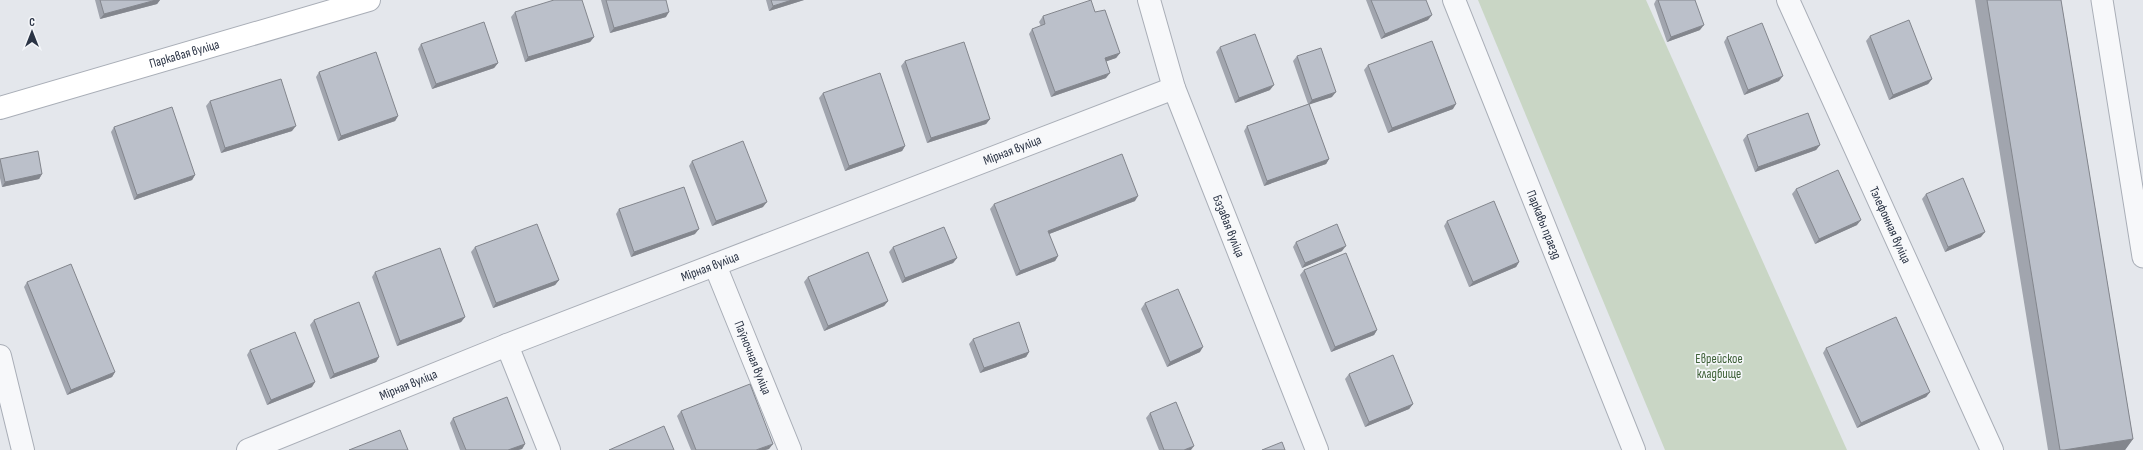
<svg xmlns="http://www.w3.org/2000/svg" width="2143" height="450" font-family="'Sofia Sans Condensed',sans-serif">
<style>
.green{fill:#c9d6c5}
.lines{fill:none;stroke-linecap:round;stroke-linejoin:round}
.lane-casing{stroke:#a9aeb7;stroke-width:23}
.street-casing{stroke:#a9aeb7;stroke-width:24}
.secondary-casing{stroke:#a9aeb7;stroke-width:24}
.lane{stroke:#f7f8fa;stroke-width:21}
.street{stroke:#f7f8fa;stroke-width:22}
.secondary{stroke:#fff;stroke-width:22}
.wall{fill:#a1a5ae}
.shaded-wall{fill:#83868d}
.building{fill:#bbc0ca;stroke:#83868d}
.labels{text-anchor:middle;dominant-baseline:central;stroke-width:3.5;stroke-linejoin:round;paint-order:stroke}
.street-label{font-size:13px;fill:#2b3445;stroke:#f4f6f9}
.park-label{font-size:13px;fill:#3f6138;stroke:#f4f6f9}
</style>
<rect width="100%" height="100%" fill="#e4e7ec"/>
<path class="green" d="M1478 0H1646L1847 450H1665Z"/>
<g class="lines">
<g class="lane-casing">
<path id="lane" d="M2102 0 2143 257"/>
</g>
<g class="street-casing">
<g id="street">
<path id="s1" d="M1149 0 1174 88 1317 450"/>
<path id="s2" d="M1454 0 1634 450"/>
<path id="s3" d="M1788 0 1992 450"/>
<path id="s4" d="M715 265 790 450"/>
<path d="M507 345 549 450"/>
<path d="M0 356 23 450"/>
<path id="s5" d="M248 450 507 345 1174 88"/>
</g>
</g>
<g class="secondary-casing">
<g id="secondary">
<path id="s6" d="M0 108 369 0"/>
</g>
</g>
<use href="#lane" class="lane"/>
<use href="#street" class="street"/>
<use href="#secondary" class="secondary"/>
</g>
<path class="wall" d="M95 0H160L157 4 100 19Z
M601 0H666V17L610 33Z
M766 0H804L769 11Z
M1366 0H1426L1428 20 1381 39Z
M1656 0H1695L1700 30 1667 42 1654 4Z
M1975 0H2061L2133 439 2125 450H2048Z
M515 12 594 37 590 42 525 62 511 17Z
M1095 12 1120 53 1116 58 1106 61V78L1051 97 1029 34 1032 29 1041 26 1039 22 1043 16Z
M1870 36 1932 79 1928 84 1889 100 1866 41Z
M1727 37 1779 81 1744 95 1724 42Z
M421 44 498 63 494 68 432 89 418 49Z
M1220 47 1270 90 1235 103 1216 52Z
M1297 56 1332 97 1309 104 1329 159 1326 164 1264 186 1244 131 1247 126 1308 104 1293 61Z
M905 61 990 119 986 124 927 143 901 66Z
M1368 65 1453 109 1388 133 1364 70Z
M319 72 398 116 395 121 338 141 316 77Z
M823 93 905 146 902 151 845 171 819 98Z
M210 101 292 131 221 153 206 106Z
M114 127 195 175 192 180 134 200 111 132Z
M1747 135 1820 145 1816 150 1755 172 1743 140Z
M0 159 42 174 39 179 2 187 0 178Z
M692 161 763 207 712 226 689 166Z
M1796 189 1857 225 1815 244 1792 194Z
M1926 194 1981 237 1945 252 1922 199Z
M1135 201 1049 234 1058 256 1055 261 1016 276 990 209 994 204Z
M619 209 695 234 631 257 616 214Z
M1447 221 1519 262 1516 267 1469 287 1444 226Z
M1296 242 1342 251 1302 268 1293 247Z
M475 247 559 280 555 285 493 308 471 252Z
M893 247 957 258 953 263 902 283 889 252Z
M1304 270 1377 330 1374 335 1331 352 1300 275Z
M375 272 465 317 461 322 397 346 372 277Z
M808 277 888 301 884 306 824 331 804 282Z
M27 282 115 372 112 377 67 395 24 287Z
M1145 303 1200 352 1167 367 1141 309Z
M314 320 379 357 376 362 330 379 310 325Z
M973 339 1029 352 1026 357 980 373 969 344Z
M1826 348 1930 392 1926 397 1857 428 1823 353Z
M250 350 312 387 267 405 247 355Z
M1349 374 1413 404 1409 409 1365 427 1345 379Z
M681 411 769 449 765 450H691L677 416Z
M1150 413 1191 450H1159L1146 418Z
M453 418 525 444 522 449 518 450H460L450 423Z"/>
<path class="shaded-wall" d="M156 0H160L157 4 100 19 104 14Z
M792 0H804L769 11 773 6Z
M669 12 666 17 610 33 614 28Z
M1432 15 1428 20 1381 39 1385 34Z
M1704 25 1700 30 1667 42 1671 37Z
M594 37 590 42 525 62 528 57Z
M1120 53 1116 58 1102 63 1105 58Z
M498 63 494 68 432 89 436 84Z
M1110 73 1106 78 1051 97 1055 92Z
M1783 76 1779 81 1744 95 1748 90Z
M1932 79 1928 84 1889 100 1893 95Z
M1274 85 1270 90 1235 103 1239 98Z
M1336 92 1332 97 1308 105 1312 100Z
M1456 104 1453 109 1388 133 1392 128Z
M398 116 395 121 338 141 341 136Z
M990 119 986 124 927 143 931 138Z
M296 126 292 131 221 153 225 148Z
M1820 145 1816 150 1755 172 1758 167Z
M905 146 902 151 845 171 849 166Z
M1329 159 1326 164 1264 186 1267 181Z
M42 174 39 179 2 187 5 182Z
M195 175 192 180 134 200 137 195Z
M1138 196 1135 201 1044 236 1048 231Z
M767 202 763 207 712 226 716 221Z
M1861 220 1857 225 1815 244 1819 239Z
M699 229 695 234 631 257 634 252Z
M1985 232 1981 237 1945 252 1948 247Z
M1346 246 1342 251 1302 268 1305 263Z
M1058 256 1055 261 1016 276 1020 271Z
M957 258 953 263 902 283 905 278Z
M1519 262 1516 267 1469 287 1473 282Z
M559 280 555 285 493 308 496 303Z
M888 301 884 306 824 331 828 326Z
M465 317 461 322 397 346 400 341Z
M1377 330 1374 335 1331 352 1335 347Z
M1203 347 1200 352 1167 367 1170 362Z
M1029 352 1026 357 980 373 984 368Z
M379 357 376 362 330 379 334 374Z
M115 372 112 377 67 395 71 390Z
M315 382 312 387 267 405 271 400Z
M1930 392 1926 397 1857 428 1861 423Z
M1413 404 1409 409 1365 427 1369 422Z
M2133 439 2125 450H2064Z
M525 444 522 449 518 450H508Z
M773 444 769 449 765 450H756Z
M1194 446 1191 450H1184Z"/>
<path class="building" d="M100 0H156L104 14Z
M554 0H582L594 37 528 57 515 12Z
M606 0H666L669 12 614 28Z
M771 0H792L773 6Z
M1091 0 1095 12 1105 10 1120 53 1105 58 1110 73 1055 92 1032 29 1045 24 1043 16Z
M1371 0H1426L1432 15 1385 34Z
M1658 0H1695L1704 25 1671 37Z
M1987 0H2061L2133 439 2064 450H2060Z
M1909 20 1932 79 1893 95 1870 36Z
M484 22 498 63 436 84 421 44Z
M1762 23 1783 76 1748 90 1727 37Z
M1255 34 1274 85 1239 98 1220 47Z
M1432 41 1456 104 1392 128 1368 65Z
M964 42 990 119 931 138 905 61Z
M1321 48 1336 92 1312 100 1297 56Z
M376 52 398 116 341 136 319 72Z
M880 73 905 146 849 166 823 93Z
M281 79 296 126 225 148 210 101Z
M1309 104 1329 159 1267 181 1247 126Z
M172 107 195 175 137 195 114 127Z
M1808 113 1820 145 1758 167 1747 135Z
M743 141 767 202 716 221 692 161Z
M38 151 42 174 5 182 0 159Z
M1122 154 1138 196 1048 231 1058 256 1020 271 994 204Z
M1838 170 1861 220 1819 239 1796 189Z
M1963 178 1985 232 1948 247 1926 194Z
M684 187 699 229 634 252 619 209Z
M1494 201 1519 262 1473 282 1447 221Z
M537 224 559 280 496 303 475 247Z
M1337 224 1346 246 1305 263 1296 242Z
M944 227 957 258 905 278 893 247Z
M440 248 465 317 400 341 375 272Z
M868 252 888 301 828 326 808 277Z
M1346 253 1377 330 1335 347 1304 270Z
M71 264 115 372 71 390 27 282Z
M1178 289 1203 347 1170 362 1145 303Z
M359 302 379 357 334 374 314 320Z
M1896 317 1930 392 1861 423 1826 348Z
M1019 322 1029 352 984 368 973 339Z
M295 332 315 382 271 400 250 350Z
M1393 355 1413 404 1369 422 1349 374Z
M750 384 773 444 756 450H696L681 411Z
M507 397 525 444 508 450H466L453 418Z
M1176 402 1194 446 1184 450H1164L1150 413Z
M664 426 674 450H609Z
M400 430 408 450H349Z
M1282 442 1285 450H1262Z"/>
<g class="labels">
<g class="street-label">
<text stroke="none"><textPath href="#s6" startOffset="192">Паркавая вуліца</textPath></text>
<text stroke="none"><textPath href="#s5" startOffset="821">Мірная вуліца</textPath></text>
<text stroke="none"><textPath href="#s2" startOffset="242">Паркавы праезд</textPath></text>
<text stroke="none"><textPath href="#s3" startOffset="247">Тэлефонная вуліца</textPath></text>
<text stroke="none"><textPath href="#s1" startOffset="240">Бэзавая вуліца</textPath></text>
<text stroke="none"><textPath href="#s5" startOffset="497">Мірная вуліца</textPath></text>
<text stroke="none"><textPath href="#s4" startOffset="100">Паўночная вуліца</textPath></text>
<text stroke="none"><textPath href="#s5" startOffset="173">Мірная вуліца</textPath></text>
</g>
<g class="park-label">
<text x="1719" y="359">Еврейское<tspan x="1719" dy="15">кладбище</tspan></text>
</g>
</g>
<g transform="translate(32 32)" stroke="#f4f6f9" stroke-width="3" paint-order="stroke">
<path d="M0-3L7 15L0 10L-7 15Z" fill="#2b3445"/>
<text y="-6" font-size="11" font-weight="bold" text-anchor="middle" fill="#2b3445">С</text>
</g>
</svg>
